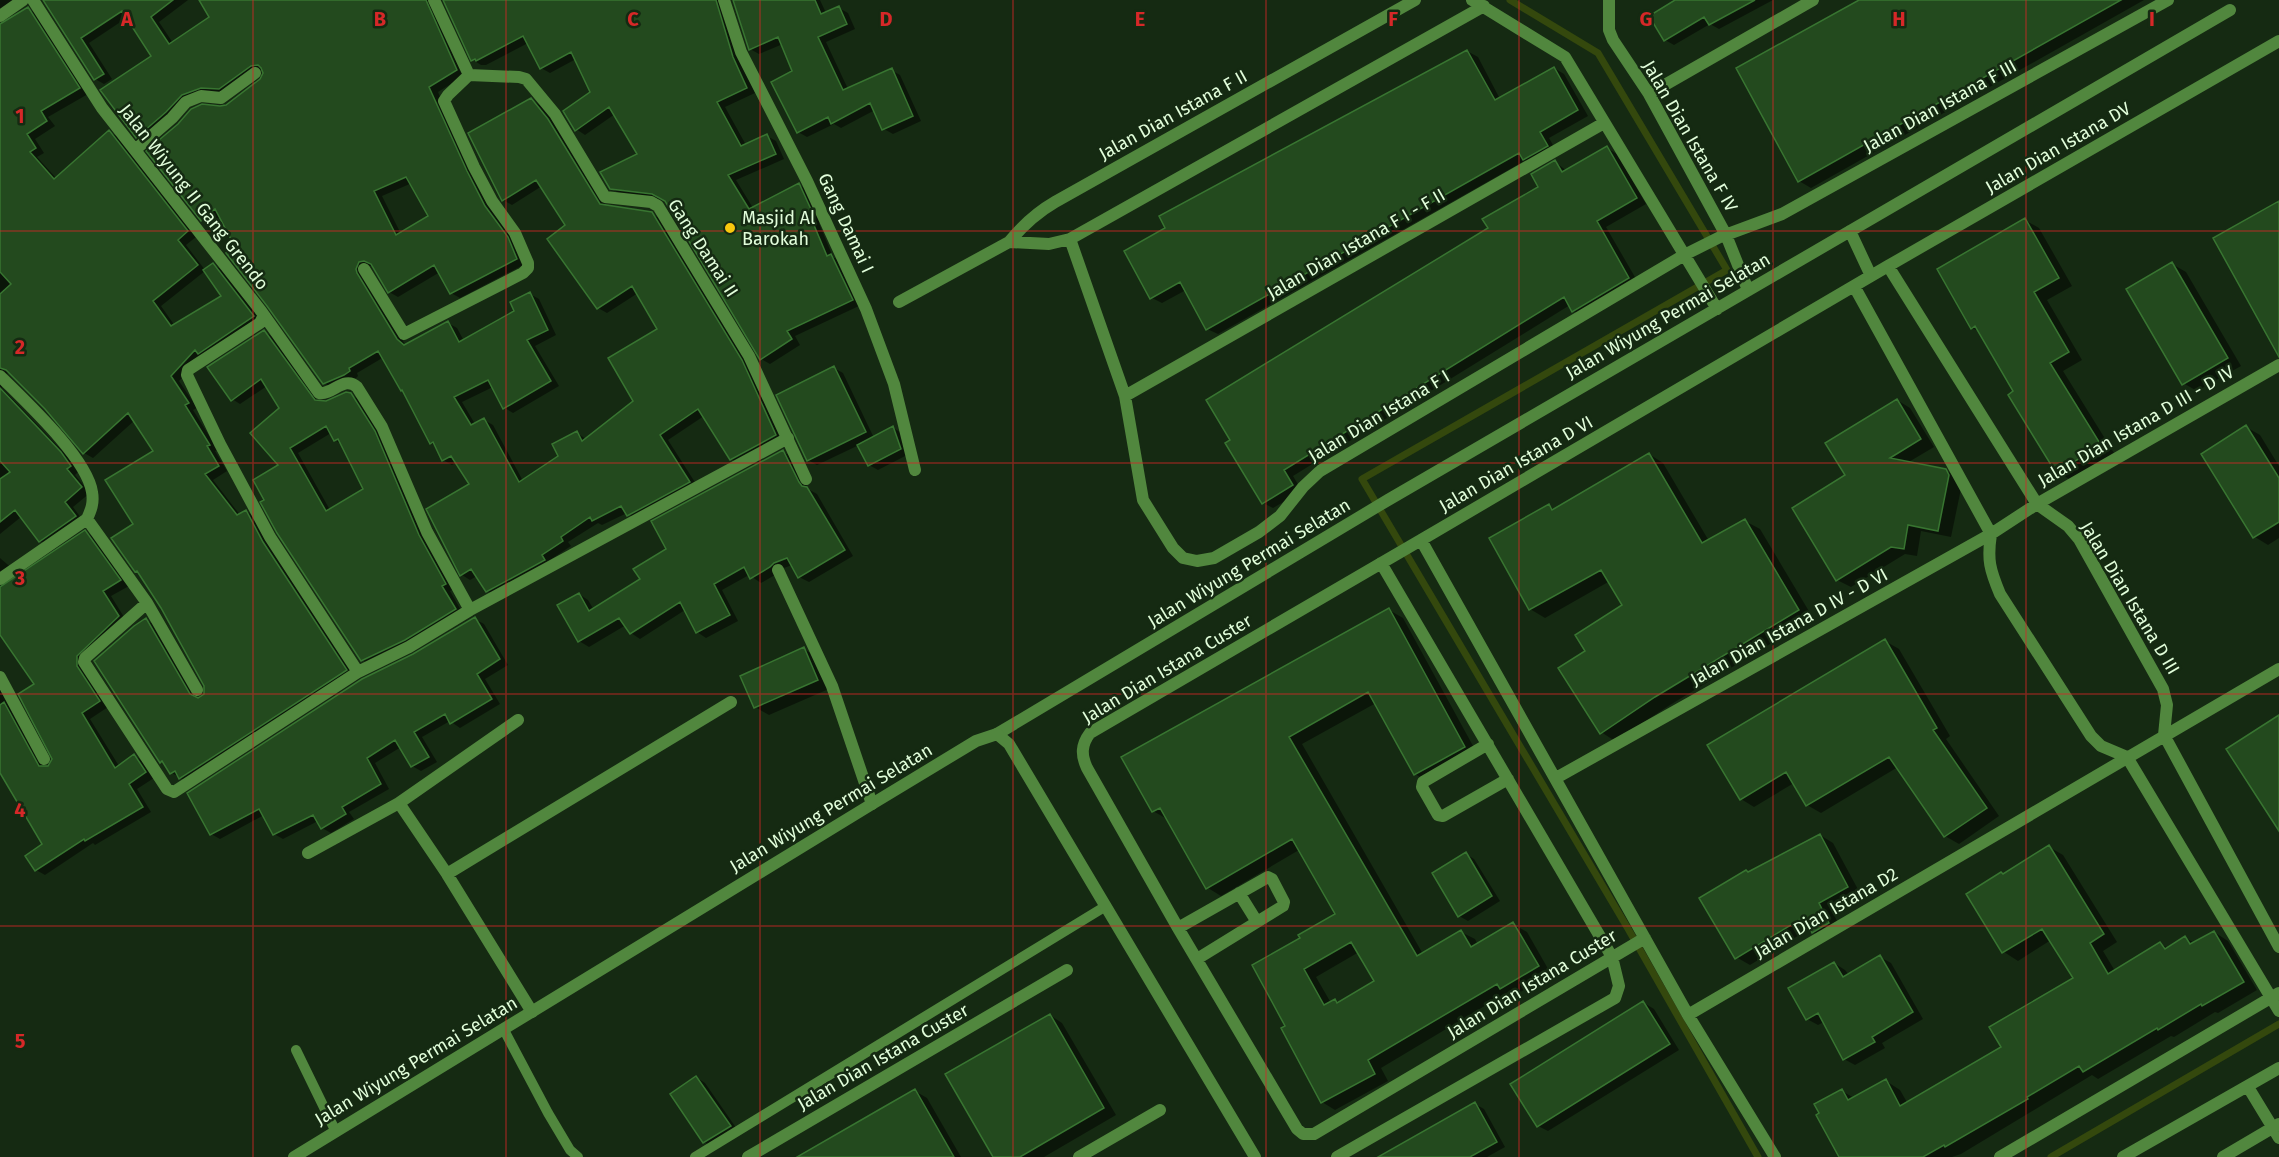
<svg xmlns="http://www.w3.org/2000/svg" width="2279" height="1157" font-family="'Fira Sans',sans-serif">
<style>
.shadow{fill:#0007;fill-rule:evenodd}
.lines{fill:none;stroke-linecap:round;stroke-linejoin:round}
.stream{stroke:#34480d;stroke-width:7}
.building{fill:#234a1e;stroke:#387531;stroke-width:1.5;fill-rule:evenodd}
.service{stroke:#51873e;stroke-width:10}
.minor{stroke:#51873e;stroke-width:12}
.tertiary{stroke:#51873e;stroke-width:12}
.grid{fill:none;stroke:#d62828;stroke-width:1.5;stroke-opacity:0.55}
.poi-dot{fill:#f7c80e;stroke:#152a12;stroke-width:2}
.labels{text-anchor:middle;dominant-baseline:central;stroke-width:5;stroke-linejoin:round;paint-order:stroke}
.street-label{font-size:18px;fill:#e2fedb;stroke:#152a12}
.poi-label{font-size:18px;fill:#e2fedb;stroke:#152a12;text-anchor:start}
.grid-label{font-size:20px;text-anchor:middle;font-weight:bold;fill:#d62828;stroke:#152a12;stroke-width:5;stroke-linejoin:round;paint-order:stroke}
</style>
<rect width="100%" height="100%" fill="#152a12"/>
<path class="shadow" d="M0 0H24L4 14 0 23 2 25 28 9 37 14 88 94 48 117 55 126 35 139 44 153 37 157 57 179 109 132 118 137 196 237 186 245 205 270 213 264 222 270 262 321 204 356 179 381 197 408 193 410 218 450 215 451 227 471 213 480 240 515 246 511 255 517 355 675 189 783 172 773 167 765 161 762 146 620 155 625 198 700 206 694V685L162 608 140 573 136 571 135 525 155 451 135 420 93 458 84 453 61 424 10 373 4 374 0 380 2 388 70 459 79 471 75 475 90 493 73 507 84 522 49 546 40 541 21 517 0 534ZM205 271 223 296 175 326 161 306Z
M44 0H188L159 22 173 43 211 18 201 0H436L465 75 438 92 475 177 516 244 525 264 460 298 451 293 440 272 398 297 389 292 373 265 368 267 366 280 406 346 448 323 457 328 464 341 516 312 530 294 539 299 556 335 535 346 559 386 513 413 505 408 493 387 462 402 475 424 484 420 493 425 523 481 560 457 577 433 586 439 635 401 660 329 638 293 607 313 598 308 567 226 542 186 512 205 503 200 470 134 531 99 540 105 557 125 606 206 652 214 661 219 750 366 784 440 740 464 731 459 704 416 668 440 698 487 637 520 627 513 602 525 598 523 568 542 571 546 496 596 487 591 477 576 470 580 462 575 471 485 457 462 452 465 443 460 436 446 431 443 405 391 384 357 357 373 358 376 354 380 333 389 324 383 237 247 220 217 211 225 202 220 220 108 227 106 262 80 264 70H260L228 94 192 99 146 142 137 137 153 56 128 17 89 43 112 79 104 84 95 79ZM412 183 430 216 401 234 382 196Z
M445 0H726L741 64 755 93 725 107 746 145 767 136 776 141 784 159 736 180 753 208 799 185 808 190 822 221 819 223 833 257 840 261 861 305 795 336 800 345 770 364 761 359 666 200 620 194 611 188 640 155 615 114 585 135 576 129 592 93 576 59 550 73 541 68 528 43 486 65H481L473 60Z
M734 0H820L826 13 839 8 848 13 855 29 826 42 848 89 891 70 900 75 921 121 893 134 884 129 875 110 841 128 834 124 807 137 798 132 794 72 783 44 759 54 750 49Z
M1677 0H1773L1719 29 1710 24 1674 45 1665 40Z
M1862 0H2144L1811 188 1799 181Z
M1467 51 1478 57 1500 99 1554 68 1564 74 1588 116 1549 138 1557 152 1534 164 1526 160 1218 334 1207 329 1186 290 1162 303 1152 298Z
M1607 148 1617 154 1646 204 1606 227 1639 284 1583 316 1573 311 1570 305 1293 476 1302 491 1273 508 1263 503 1227 444 1540 187 1555 162 1567 171Z
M2025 220 2039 228 2072 286 2047 300 2082 360 2063 371 2114 453 2071 480 2057 472 2015 392 1980 332 1972 328Z
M2172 264 2186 272 2241 366 2197 391 2183 383Z
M264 332 273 337 320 402H327L350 394 360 400 383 437 454 589 450 591 463 614 371 665 362 660 266 500 280 465 281 409 267 386 240 404 232 399ZM331 433 335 440 342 445 365 489 330 510 298 453Z
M834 368 843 373 874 438 893 428 902 433 909 454 878 470 869 465 859 445 817 465 808 460Z
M1897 400 1910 408 1934 447 1907 463 1945 470 1959 478 1962 484 1951 537 1921 531 1917 556 1905 554 1851 587 1837 580 1847 476Z
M2246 427 2260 435 2279 466V538L2268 545 2255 537 2203 454Z
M783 452 793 457 808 489 817 494 853 556 809 582 799 577 792 565 784 568 780 572 761 583 749 575 722 590 738 621 706 638 697 632 685 610 640 639 631 633 626 625 589 647 579 641V594L588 600 594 610 642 579 668 549Z
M1649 454 1663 463 1709 541 1745 521 1760 529 1813 618 1670 705 1615 741 1601 732 1587 651 1624 605 1610 581 1545 618 1530 609 1549 506 1555 510Z
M85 532 94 537 129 586 111 596 127 622 88 657 108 707 90 719 119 766 134 756 143 761 154 778 137 789 151 812 95 845 93 843 45 875 36 870 27 856 44 844 0 771V685L45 769 53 764V755L37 684 0 633V558L14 570 1 581V588Z
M1389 610 1403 618 1478 755 1428 782 1415 774 1376 703 1302 744 1423 954 1461 932 1475 939 1478 945 1513 924 1527 932 1551 974 1514 996 1508 992 1381 1068 1388 1081 1335 1110 1322 1102 1288 1026 1302 939 1337 914 1299 850 1221 896 1208 888 1167 819 1153 811ZM1359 952 1376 982 1340 1003 1335 1000 1331 1003 1316 977Z
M475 619 484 624 508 665 485 679 500 704 460 728 450 721 422 737 437 762 421 771 412 766 401 747 375 763 389 789 349 812 354 819 331 833 322 828 318 821 283 839 274 834 264 815 220 839 211 834 414 655Z
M1885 641 1899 649 1950 736 1946 739 1999 816 1959 844 1945 836 1898 767 1821 813 1807 805 1794 783 1754 807 1741 799Z
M804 649 817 657 831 688 769 715 755 707Z
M1820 835 1833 843 1861 895 1832 911 1842 931 1827 940 1813 932 1811 928 1750 965 1736 957 1750 873Z
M2049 847 2063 855 2117 942 2103 951 2115 971 2161 944 2168 948 2185 938 2195 943 2214 932 2228 941 2257 990 2218 1013 2215 1012 2174 1037 2171 1036 2098 1079 2092 1075 1961 1154 1952 1157H1841L1842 1091 1854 1098 1886 1081 1900 1090 1908 1104 2003 1048 2075 979 2051 940 2018 961 2004 952 1968 894 2004 875Z
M1466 854 1474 859 1500 901 1468 921 1459 916Z
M1880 957 1891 963 1923 1019 1882 1043 1885 1048 1855 1065 1844 1059 1824 1022 1818 1025 1807 1019 1834 963 1845 970 1849 975Z
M1644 1003 1654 1009 1679 1050 1548 1131 1538 1126Z
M1050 1015 1062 1023 1116 1115 1044 1157H995Z
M696 1077 705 1083 739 1132 713 1147 704 1142Z
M915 1091 927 1098 961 1157H800Z
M1475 1104 1484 1109 1505 1147 1487 1157H1381Z"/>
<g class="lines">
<path class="stream" d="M1510 0 1598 53 1727 270 1362 479 1627 927 1758 1157
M2051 1157 2279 1024"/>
</g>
<path class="building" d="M43 0H173L151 17 169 44 209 17 199 0H426L457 70 429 87 467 171 485 206 508 237 517 259 450 294 434 265 388 293 371 264 364 261 359 262 356 269 357 273 397 339 404 345 448 321 459 342 514 311 510 302 530 292 548 330 527 340 551 381 503 409 488 380 454 397 471 425 484 418 519 482 558 456 552 444 577 431 582 441 633 401 608 358 657 329 632 286 597 309 547 239 565 225 536 180 502 201 468 133 531 98 548 119 600 204 652 212 742 360 776 435 730 460 698 409 660 435 690 482 627 516 621 506 592 521 590 517 561 537 563 541 542 555 545 560 486 592 471 569 460 576 426 509 469 484 451 456 442 461 433 442 430 444 402 390 401 391 378 351 349 368 350 371 344 375 323 384 267 306 226 253 235 247 215 209 201 221 146 151 178 124 191 109 202 104 220 106 226 105 260 79 263 73 261 68 258 65 251 66 219 89 201 88 182 95 166 112 136 138 100 90 151 56 122 11 81 38 104 74 94 80ZM406 177 428 216 396 235 374 191Z
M443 0H716L733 57 747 88 717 102 741 146 767 134 776 154 728 175 749 209 799 183 814 216 811 218 827 256 831 254 853 300 787 331 792 339 760 360 665 201 652 194 610 189 600 172 637 154 609 107 575 131 563 111 590 92 571 52 540 69 523 36 476 61 475 59 471 61Z
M733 0H815L821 14 839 6 847 24 818 37 843 90 892 68 913 116 882 130 870 103 831 124 828 117 797 133 771 82 792 71 778 37 749 50Z
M1675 0H1755L1709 25 1704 17 1664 41 1649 16Z
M1859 0H2121L1798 182 1736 68Z
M28 7 80 88 41 111 47 121 27 134 36 148 30 152 54 179 109 130 188 231 178 240 198 265 153 301 171 326 221 296 203 270 213 263 254 316 198 354 195 350 171 376 189 403 185 405 210 445 207 446 219 466 205 474 237 515 246 510 263 542 347 670 179 779 175 771 170 774 162 761 160 763 94 661 134 626 146 618 190 694 198 698 204 694V686L161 608 137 571 135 572 111 538 133 524 105 480 153 451 128 413 83 454 45 409 6 370 0 368V294L11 284 0 272V24Z
M1467 50 1495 100 1554 67 1578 110 1540 132 1548 146 1523 160 1519 153 1206 330 1180 282 1150 299 1124 251 1165 228 1159 216Z
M1607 146 1637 198 1597 221 1629 278 1572 312 1564 297 1284 470 1293 485 1262 504 1225 443 1230 440 1206 400 1488 228 1482 219 1538 187 1531 174 1555 160 1562 172Z
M2279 201V357L2213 238Z
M2025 218 2059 278 2034 292 2069 352 2050 363 2101 445 2056 473 2008 395 2013 391 1975 326 1971 329 1937 269Z
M2172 262 2228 358 2182 385 2126 289Z
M264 330 315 400 326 401 346 392 351 393 375 431 419 535 446 584 442 586 456 609 405 640 361 661 277 533 260 502 264 500 253 480 278 465 250 433 279 408 261 379 231 401 207 367ZM326 426 334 441 338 439 363 489 326 511 290 448Z
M834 366 866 432 807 461 776 395Z
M0 388 61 452 71 466 67 469 82 487 65 502 76 516 39 542 15 510 0 522V479L10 472 0 461Z
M1897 399 1921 439 1890 458 1946 469 1949 475 1938 531 1908 525 1904 549 1891 547 1836 581 1792 508 1845 475 1825 443Z
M2246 425 2279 478V522L2253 538 2201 454Z
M893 426 901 449 868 466 857 445Z
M783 450 799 482 802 486 807 487 845 550 798 578 787 558 774 563 770 567 750 579 744 567 714 584 730 615 696 633 680 602 630 634 619 618 578 642 557 605 579 593 589 611 640 579 633 569 666 549 651 521Z
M1649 453 1702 543 1745 519 1799 610 1655 697 1600 734 1558 668 1585 651 1575 635 1622 605 1601 570 1529 610 1489 538 1549 504 1552 510Z
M85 530 121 580 103 591 119 616 77 656V666L100 701 82 713 115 768 134 754 146 772 129 784 143 807 85 841 84 839 35 871 25 856 42 844 0 773V705L4 702 39 766H48L52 759 18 694 34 684 0 635V587Z
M1389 608 1465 747 1414 775 1368 692 1289 737 1417 956 1461 930 1471 947 1513 922 1539 966 1500 989 1497 984 1368 1060 1375 1074 1321 1103 1281 1028 1285 1026 1252 965 1300 938 1298 935 1335 914 1292 839 1206 889 1160 808 1152 812 1121 757ZM1351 942 1374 981 1337 1003 1335 999 1324 1005 1304 969Z
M475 617 500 659 477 674 492 699 450 724 445 714 414 732 429 757 411 767 395 740 367 758 381 784 342 807 346 814 321 829 313 815 273 835 259 809 210 835 187 793 362 679 413 654Z
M1885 639 1937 728 1933 730 1987 808 1944 837 1889 757 1806 806 1786 772 1740 800 1707 745Z
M804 647 818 680 754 708 740 676Z
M2279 715V831L2226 749Z
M1820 834 1848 887 1819 903 1829 923 1812 933 1804 917 1735 959 1699 898 1746 870 1748 872Z
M2049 845 2104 934 2090 943 2108 974 2160 942 2165 949 2185 936 2190 944 2214 931 2244 982 2202 1006 2201 1004 2158 1030 2157 1028 2083 1072 2079 1066 2027 1097 2028 1099 1945 1147 1944 1145 1923 1157H1839L1816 1115 1819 1113 1814 1104 1842 1089 1848 1100 1886 1079 1900 1106 2001 1047 1989 1027 2073 978 2042 929 2002 953 1966 894 2001 872 2003 874Z
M1466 852 1492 896 1458 917 1432 873Z
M1880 955 1913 1012 1872 1037 1875 1042 1843 1060 1818 1013 1806 1020 1788 988 1834 962 1843 977Z
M1643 1001 1670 1044 1537 1127 1510 1084Z
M1050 1014 1104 1108 1020 1157H993L945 1074Z
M696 1076 731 1126 703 1143 670 1094Z
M915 1089 954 1157H797L882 1108Z
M1475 1102 1497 1142 1470 1157H1378Z"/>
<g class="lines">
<path class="service" d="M504 1030 548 1113 570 1150 578 1157
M296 1050 335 1130
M695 1157 1106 906"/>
<path class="minor" d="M33 0 102 108 261 311 319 393C333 395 344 375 357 387L382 427 427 532 470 610
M434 0 469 75 519 77 526 79 555 114 605 197 651 202 658 206 749 356 806 479
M724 0 741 52 807 181 866 309 894 384 915 470
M1472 0 1565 57 1717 309
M1609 0V30L1613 40 1649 94 1726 235 1748 290
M0 16 23 0
M1649 94 1813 0
M135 150 172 118 186 102 201 96 221 98 255 73
M1850 231 1871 276
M1070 239 1125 396 1143 500 1173 548 1183 558 1197 561 1214 558 1259 532 1280 516 1303 487 1320 471 1686 254 1720 237 1782 214 2168 0
M1009 242 1049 244 1070 239 1484 6
M1888 266 2037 504 2068 526 2079 539 2163 689 2167 705 2164 735
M364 269 404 334 523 273 528 268V263L515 233 492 201 474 167 444 101 448 95 469 75
M1854 286 1991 534
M899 302 1009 242C1023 225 1036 213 1055 202L1415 0
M263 317 260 323 188 370 187 375 220 444 270 537 358 672
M0 376C25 401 87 458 92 492 94 503 91 510 87 519L147 603 197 690
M1125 396 1604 123
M1991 534C1987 560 1990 570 2000 594L2091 736 2101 746 2127 757
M1421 540 1090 733C1081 745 1081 755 1087 768L1178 928 1297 1129 1303 1134H1314L1645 938
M778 570 832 686 872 804
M0 579 87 519
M147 603 85 658 84 662 167 789 174 792 358 672 409 647 470 610 788 438
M0 677 44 759
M518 720 399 803 447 874 532 1012
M997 734 1388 500 2230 10
M2164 735 2279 947
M1488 744 1423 782 1422 787 1438 815 1443 816 1508 779
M2127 757 2279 1011
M1556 778 1991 534 2037 504 2279 365
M308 853 399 803
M447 874 731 702
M1239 893 1257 922
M1178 928 1268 877 1272 879 1284 902 1283 906 1197 959
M1688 1015 2279 669
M2248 1087 2279 1138
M748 1157 1067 970
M1079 1157 1160 1110
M1337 1157 1615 998 1619 986 1612 957 1381 563
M1775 1157 1688 1015 1421 540 1888 266 2279 41
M2000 1157 2279 993
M2123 1157 2279 1068
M2223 1157 2279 1124"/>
<path class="tertiary" d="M294 1157 872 804 976 741 997 734 1009 744 1255 1157"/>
</g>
<path class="grid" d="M253 0V1157M506 0V1157M760 0V1157M1013 0V1157M1266 0V1157M1519 0V1157M1773 0V1157M2026 0V1157M0 231H2279M0 463H2279M0 694H2279M0 926H2279"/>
<circle class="poi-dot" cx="730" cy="228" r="6"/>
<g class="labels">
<g class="street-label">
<text transform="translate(1940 106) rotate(-29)">Jalan Dian Istana F III</text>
<text transform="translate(1173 115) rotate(-29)">Jalan Dian Istana F II</text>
<text transform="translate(1690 136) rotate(60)">Jalan Dian Istana F IV</text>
<text transform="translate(2058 148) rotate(-30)">Jalan Dian Istana DV</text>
<text transform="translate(194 197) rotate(52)">Jalan Wiyung II Gang Grendo</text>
<text transform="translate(846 223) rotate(65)">Gang Damai I</text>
<text transform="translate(1356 244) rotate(-30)">Jalan Dian Istana F I - F II</text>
<text transform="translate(703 248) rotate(57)">Gang Damai II</text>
<text transform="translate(1668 316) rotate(-30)">Jalan Wiyung Permai Selatan</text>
<text transform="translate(1379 416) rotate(-31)">Jalan Dian Istana F I</text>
<text transform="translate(2136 426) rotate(-30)">Jalan Dian Istana D III - D IV</text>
<text transform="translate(1516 464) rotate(-30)">Jalan Dian Istana D VI</text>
<text transform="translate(1249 563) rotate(-31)">Jalan Wiyung Permai Selatan</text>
<text transform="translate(2130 598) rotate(59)">Jalan Dian Istana D III</text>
<text transform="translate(1789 627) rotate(-29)">Jalan Dian Istana D IV - D VI</text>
<text transform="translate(1167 669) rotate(-31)">Jalan Dian Istana Custer</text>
<text transform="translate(831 808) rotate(-31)">Jalan Wiyung Permai Selatan</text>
<text transform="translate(1826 913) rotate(-30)">Jalan Dian Istana D2</text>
<text transform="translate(1532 984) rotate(-31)">Jalan Dian Istana Custer</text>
<text transform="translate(883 1057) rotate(-30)">Jalan Dian Istana Custer</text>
<text transform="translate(416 1061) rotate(-31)">Jalan Wiyung Permai Selatan</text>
</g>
<g class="poi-label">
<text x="742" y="218">Masjid Al<tspan x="742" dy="21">Barokah</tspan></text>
</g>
</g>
<g class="grid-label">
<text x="127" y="26">A</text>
<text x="380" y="26">B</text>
<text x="633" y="26">C</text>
<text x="886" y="26">D</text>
<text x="1140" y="26">E</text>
<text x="1393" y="26">F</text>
<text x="1646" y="26">G</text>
<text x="1899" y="26">H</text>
<text x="2152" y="26">I</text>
<text x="20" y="123">1</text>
<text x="20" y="354">2</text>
<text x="20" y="585">3</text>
<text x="20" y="817">4</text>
<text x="20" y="1048">5</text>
</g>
</svg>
